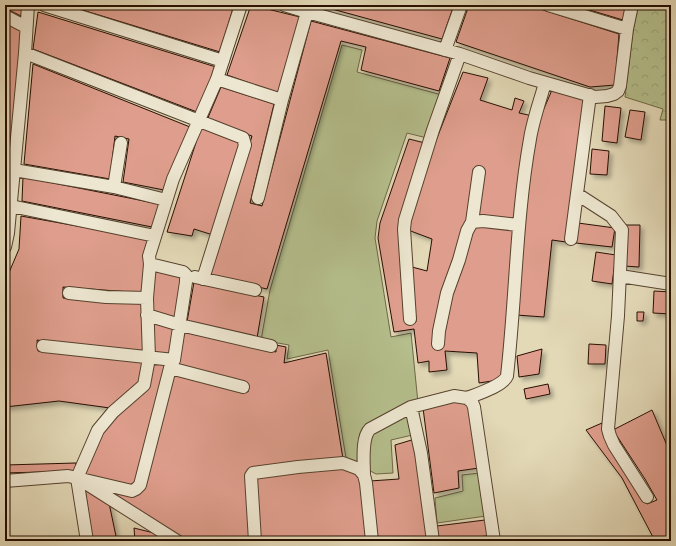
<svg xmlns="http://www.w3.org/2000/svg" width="676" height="546" font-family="'Libre Bodoni',serif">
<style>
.green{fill:#b5bf8d;stroke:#6e6747}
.forest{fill:url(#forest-crowns);stroke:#6e6747}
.building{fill:#df9e8d;stroke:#270f01;filter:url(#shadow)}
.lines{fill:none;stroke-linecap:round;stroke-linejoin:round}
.minor-casing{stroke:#56422e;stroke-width:14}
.minor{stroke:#ede6d0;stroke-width:12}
</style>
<defs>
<pattern id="forest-crowns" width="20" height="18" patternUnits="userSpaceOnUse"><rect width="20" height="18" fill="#b5bf8d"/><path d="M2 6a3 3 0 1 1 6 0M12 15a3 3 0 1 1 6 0" fill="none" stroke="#9ca378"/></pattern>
<filter id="shadow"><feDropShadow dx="3.5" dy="3.5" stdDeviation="2" flood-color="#0004"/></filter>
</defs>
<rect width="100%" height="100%" fill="#e3d9b7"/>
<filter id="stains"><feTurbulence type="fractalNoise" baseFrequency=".005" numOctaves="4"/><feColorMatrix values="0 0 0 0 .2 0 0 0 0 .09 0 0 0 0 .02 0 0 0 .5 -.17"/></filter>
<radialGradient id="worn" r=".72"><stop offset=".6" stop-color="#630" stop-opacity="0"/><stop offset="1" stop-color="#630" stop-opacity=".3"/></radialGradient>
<path class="green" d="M342 45 362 50 357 72 442 95 427 138 407 133 377 221 375 238 391 337 411 333 421 433 391 440 393 473 376 474 346 458 328 350 287 359 289 345 261 340 270 290Z
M480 473 486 516 437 523 435 498 463 491 462 475Z"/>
<path class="forest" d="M638 5H671V120H660L663 109 625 97 633 30Z"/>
<path class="building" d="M5 5H23L21 16 5 8Z
M66 5H234L220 52Z
M251 5 300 17 278 93 227 75Z
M322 5H454L442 39 321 6Z
M469 5H528L619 34 615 85 590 87 456 42Z
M573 5H626L623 20Z
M38 12 216 67 197 112 33 49Z
M5 20 23 29 5 211Z
M311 21 450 58 439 91 361 70 366 47 341 41 267 289 209 276 252 136 207 120 221 87 274 104 250 203 262 206Z
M33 64 190 127 164 190 123 182 129 139 115 136 110 179 24 164Z
M463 72 488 78 480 100 512 110 515 98 524 101 519 113 533 116 515 221 476 216 435 348 472 230 476 225 515 228 504 374 498 380 479 383 477 353 445 351 447 370 429 372V361L418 363 414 329 394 332 378 238 380 223 409 139 425 143 401 229 408 322H416L412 267 427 271 432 239 408 230 410 222 435 143Z
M552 90 587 98 566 242 552 240 544 317 516 315 524 226 535 139 539 120Z
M605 106 621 108 617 143 602 141Z
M630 110 645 112 641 140 625 137Z
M201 127 242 142 213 235 194 229 192 236 167 232Z
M592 149 609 151 607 175 590 174Z
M23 177 114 195 159 204 152 227 22 201Z
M21 216 150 239 143 293 63 287V298L144 303 145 353 37 340 38 351 144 362 139 382 110 408 59 401 5 407V282L19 249Z
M578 223 615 228 612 247 576 243Z
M625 225H640L639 267 624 266Z
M596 252 616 255 612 284 592 281Z
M154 269 182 277 177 320 151 313Z
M194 282 264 297 257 338 187 322Z
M654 291 671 292V314L653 313Z
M637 312H644L643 321H637Z
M151 319 177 327 172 358 152 356Z
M185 330 276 352V345L286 347 284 363 326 353 343 459 248 469 251 541H184L132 508 107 489 137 493 173 373 248 392V384L178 366Z
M589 344 606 345 605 364H588Z
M542 349 539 374 519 377 517 356Z
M151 361 170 362 138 484 132 488 101 481 83 473 100 433 147 387Z
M548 384 550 394 526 399 524 389Z
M458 399 470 407 479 468 458 471 459 488 434 493 423 408Z
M652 410 671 455V535L657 541H655L622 478 586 430 602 423 605 439 622 463 647 504 657 500 645 479 613 430Z
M415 439 429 541H376L370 481 399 479 395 445Z
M76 463V471L5 473V465Z
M342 466 361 475 369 541H259L256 477Z
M85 489 109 503 117 541H92Z
M485 520 488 536 473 537V541H439L437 526Z
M134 528 154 533 167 541H135Z"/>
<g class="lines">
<g class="minor-casing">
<path id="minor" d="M44 5 223 61
M310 5 307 12 460 54 529 78 595 97 607 96 614 94 618 91 620 86 627 29 632 5
M548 5 627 29
M5 16 26 27
M445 50 461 5
M25 53 243 138 245 145 203 279
M217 79 282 100 258 198
M282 100 307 12 284 5
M14 170 114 187 166 200
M114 187 121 143
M577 194 611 216 622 230 618 316 608 429 610 436 614 445 647 497
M11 206 155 236
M472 222 479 172
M571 239 590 95
M5 247 8 233 25 53 28 5
M620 276 671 284
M195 277 255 290
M69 293 106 297 147 298 150 264
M147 315 180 325 271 346
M410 319 404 229 405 220 433 130 460 54
M438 344 439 331 447 293 459 260 467 231 472 222 483 221 518 225
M43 346 174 360
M170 368 243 387
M467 398C477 394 503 386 507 376 516 297 516 217 530 139 533 120 540 101 545 83
M411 407 421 453 433 541
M364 475C364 462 361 438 370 429L411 407 454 396 467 398 472 402 474 407 494 541
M5 481 68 476 132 491 136 489 140 485 170 368 174 360 186 282V275L183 272 150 264 149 256 173 179 217 79 241 5
M87 484 177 541
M87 541 77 478 98 430 113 412 144 385 149 358 147 298
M255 541 251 476 253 473 298 467 343 463 359 469 364 475 366 483 372 541"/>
</g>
<use href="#minor" class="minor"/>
</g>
<rect width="676" height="546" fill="none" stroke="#e3d9b7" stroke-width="20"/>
<rect x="6" y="6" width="664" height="534" fill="none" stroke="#270f01" stroke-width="2"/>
<rect x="10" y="10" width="656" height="526" fill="none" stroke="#270f01"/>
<rect width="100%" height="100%" filter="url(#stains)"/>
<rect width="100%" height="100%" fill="url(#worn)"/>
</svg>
